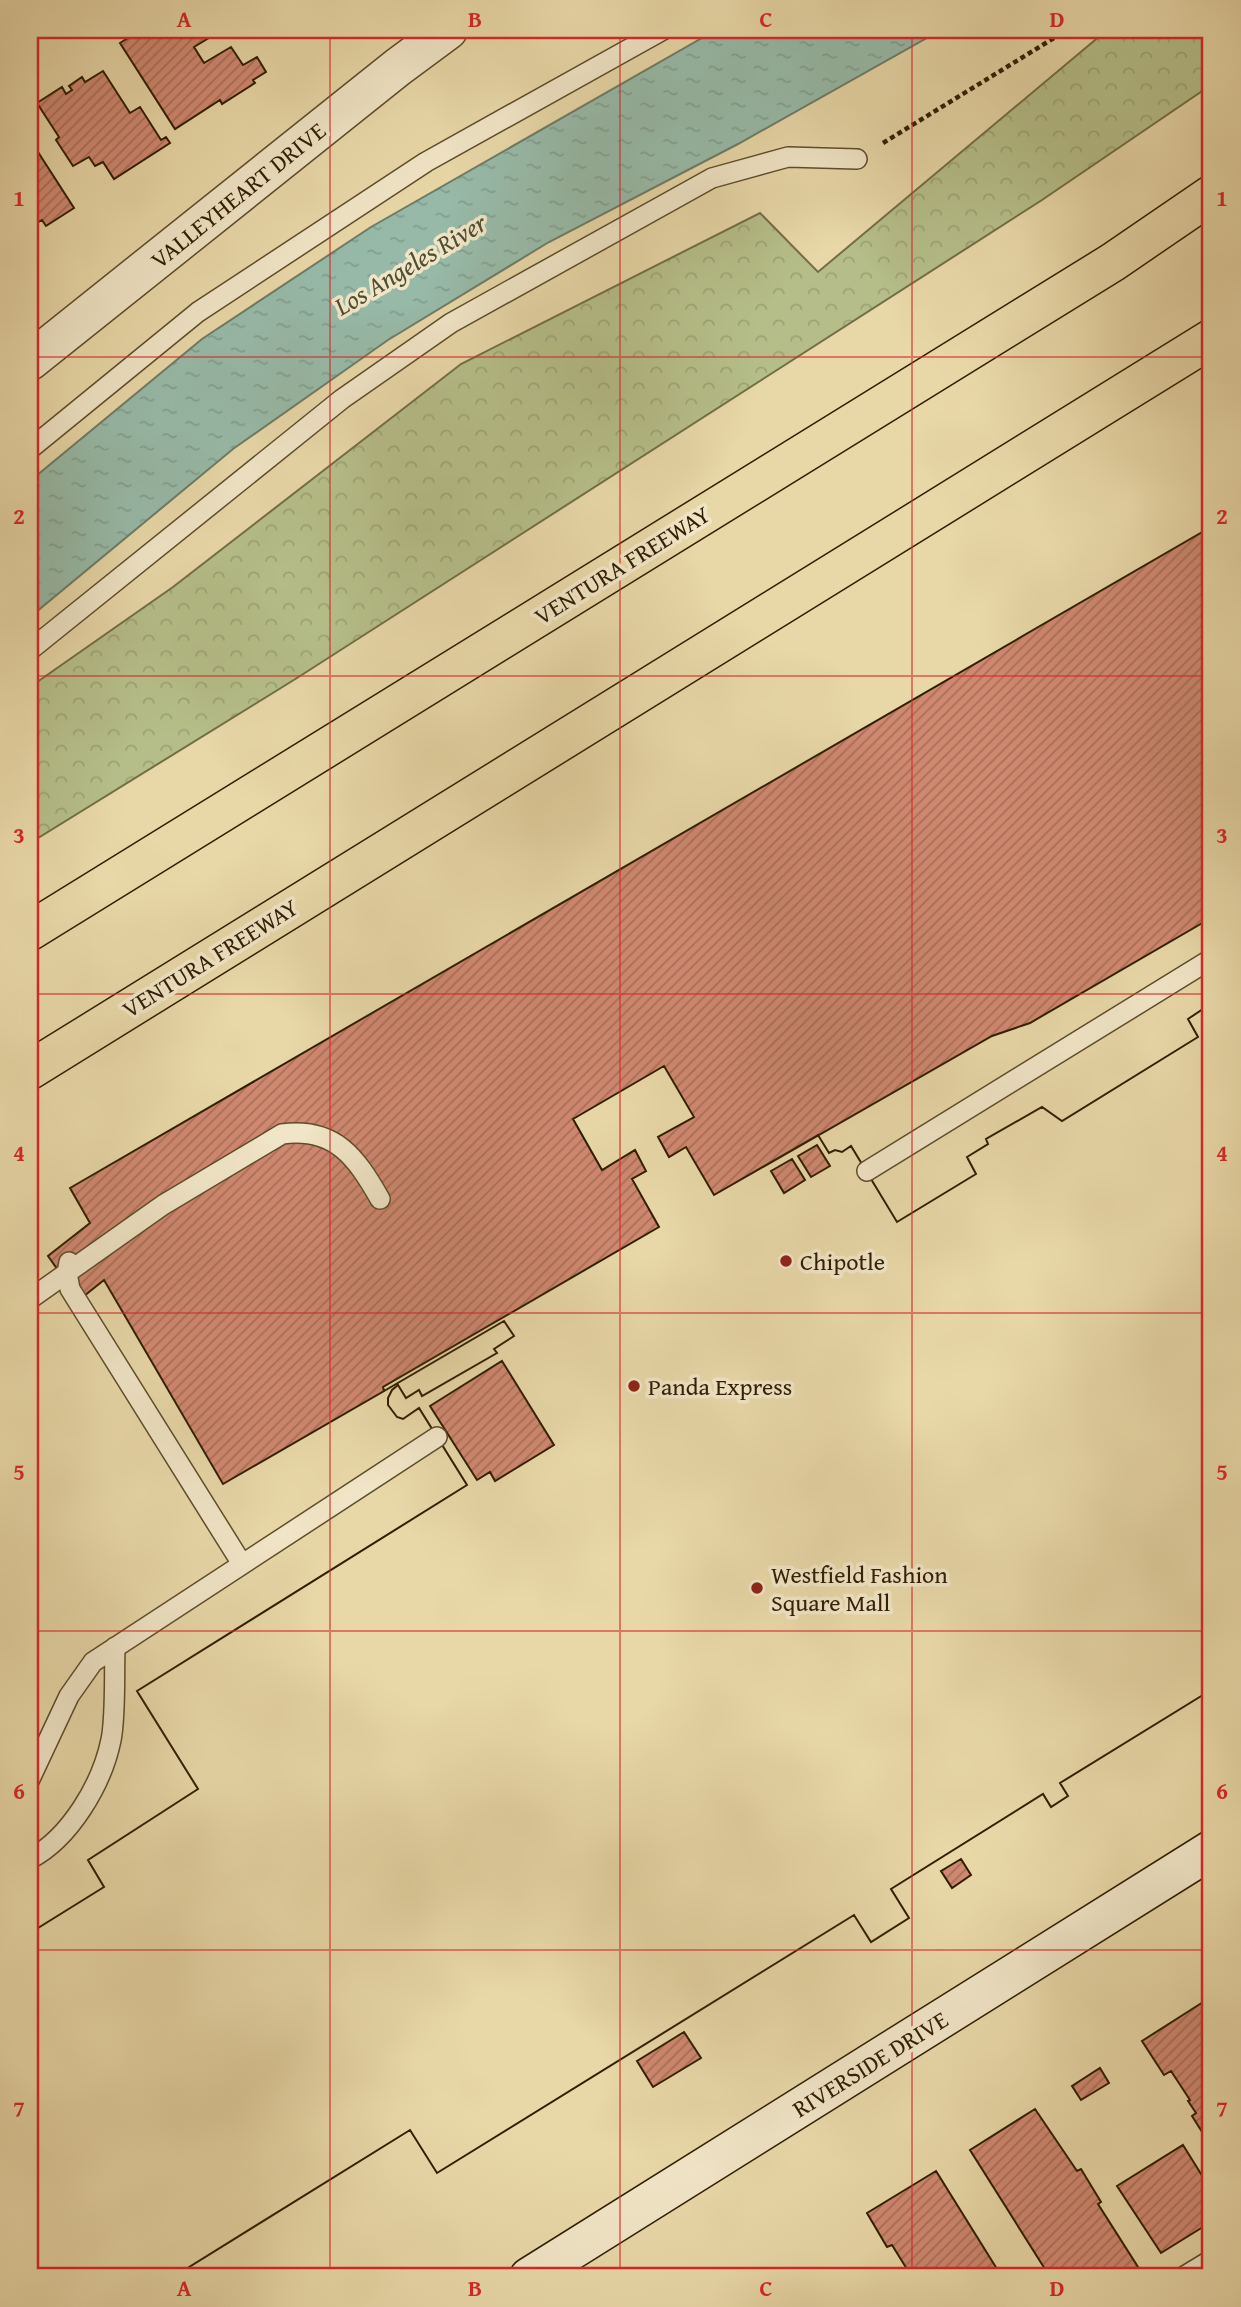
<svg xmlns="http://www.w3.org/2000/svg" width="1241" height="2307" font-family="'Gentium Book Plus',serif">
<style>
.forest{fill:url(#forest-crowns);stroke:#726e45;stroke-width:2}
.water{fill:url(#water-ripples);stroke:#6e7c66;stroke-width:2}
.building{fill:url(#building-hatch);stroke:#301e02;stroke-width:2;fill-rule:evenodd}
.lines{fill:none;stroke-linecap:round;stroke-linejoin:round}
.lane-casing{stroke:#5e4c2b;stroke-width:22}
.street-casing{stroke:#5e4c2b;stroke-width:41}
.secondary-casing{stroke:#301e02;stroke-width:41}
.highway-casing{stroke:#301e02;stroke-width:41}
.path{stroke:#301e02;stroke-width:4.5;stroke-dasharray:5 3.5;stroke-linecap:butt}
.lane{stroke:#f0e5c6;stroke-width:19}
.street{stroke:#f0e5c6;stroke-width:38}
.secondary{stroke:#f0e5c6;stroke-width:38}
.highway{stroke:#e8d7a7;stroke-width:38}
.grid{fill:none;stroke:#d62828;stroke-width:2;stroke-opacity:0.55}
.poi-dot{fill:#8f2418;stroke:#f0e5c6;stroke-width:2.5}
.labels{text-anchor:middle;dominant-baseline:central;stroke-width:7;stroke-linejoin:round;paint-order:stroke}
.street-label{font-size:24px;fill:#301e02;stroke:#f0e5c6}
.poi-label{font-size:24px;fill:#301e02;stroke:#f0e5c6;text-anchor:start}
.water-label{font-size:26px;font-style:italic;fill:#4f4d34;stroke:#f0e5c6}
.neatline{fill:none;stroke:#d62828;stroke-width:2.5}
.grid-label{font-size:23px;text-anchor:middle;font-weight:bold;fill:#d62828}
</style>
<defs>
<pattern id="forest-crowns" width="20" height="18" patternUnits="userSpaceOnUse" patternTransform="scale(1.75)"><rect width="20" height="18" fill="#b5be88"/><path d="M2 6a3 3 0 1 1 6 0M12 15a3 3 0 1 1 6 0" fill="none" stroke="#9ca374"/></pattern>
<pattern id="water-ripples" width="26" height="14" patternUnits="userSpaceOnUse" patternTransform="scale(1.75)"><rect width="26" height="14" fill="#97baa8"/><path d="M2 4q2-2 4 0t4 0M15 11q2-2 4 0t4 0" fill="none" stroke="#829f8f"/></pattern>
<pattern id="building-hatch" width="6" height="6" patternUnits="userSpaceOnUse" patternTransform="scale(1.75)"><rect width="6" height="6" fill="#d08870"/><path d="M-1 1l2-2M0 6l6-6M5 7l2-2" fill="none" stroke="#a96f5a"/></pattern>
</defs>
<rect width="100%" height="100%" fill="#e8d7a7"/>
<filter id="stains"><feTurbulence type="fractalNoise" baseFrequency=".00286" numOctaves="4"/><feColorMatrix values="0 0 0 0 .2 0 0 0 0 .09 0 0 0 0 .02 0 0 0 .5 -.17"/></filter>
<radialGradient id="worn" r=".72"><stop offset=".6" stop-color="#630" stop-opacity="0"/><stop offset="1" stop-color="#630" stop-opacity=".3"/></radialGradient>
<path class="forest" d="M1107 30H1211V85L1042 200 297 678 30 843V687L173 587 461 364 760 213 818 272Z"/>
<path class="water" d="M716 30H941L738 144 549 242 388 340 233 449 30 617V481L202 339 371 227Z"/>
<path class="building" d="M141 30H222L194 47 204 63 231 47 243 65 257 57 266 72 253 80 255 83 222 104 220 100 175 129 120 43Z
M103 71 130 113 140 107 161 140 166 137 170 143 114 179 103 162 95 166 89 157 73 166 56 140 59 137 37 103 62 87 66 94 72 90 69 86 82 77 85 82Z
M38 152 74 208 46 226 42 220 30 227V158Z
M1211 527V918L1030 1023 992 1036 714 1195 686 1147 669 1157 658 1137 694 1117 664 1066 573 1119 602 1170 635 1150 646 1171 632 1179 659 1227 383 1387 384 1391 223 1484 104 1280 79 1300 48 1256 90 1223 70 1188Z
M1206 1007 1211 1012V1690L1060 1783 1068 1796 1051 1807 1043 1794 891 1889 909 1918 871 1942 854 1915 437 2173 410 2130 173 2277H30V1933L104 1887 88 1860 198 1789 137 1691 467 1485 419 1408 403 1419 397 1417 388 1405V1398L392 1390 398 1385 406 1398 419 1390 422 1396 497 1353 494 1349 514 1336 504 1321 384 1391 383 1387 659 1227 632 1179 646 1171 635 1150 602 1170 573 1119 664 1066 694 1117 658 1137 669 1157 686 1147 714 1195 818 1135 829 1153 835 1150 842 1152 851 1146 897 1222 976 1174 967 1157 988 1144 986 1139 1042 1107 1062 1121 1198 1037 1188 1019ZM817 1145 830 1166 811 1177 798 1156ZM792 1159 805 1180 784 1193 771 1171ZM502 1361 554 1445 495 1481 490 1472 477 1480 430 1406Z
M1206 1007 1211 1012V1690L1060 1783 1068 1796 1051 1807 1043 1794 891 1889 909 1918 871 1942 854 1915 437 2173 410 2130 173 2277H30V1933L104 1887 88 1860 198 1789 137 1691 467 1485 419 1408 403 1419 397 1417 388 1405V1398L392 1390 398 1385 406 1398 419 1390 422 1396 497 1353 494 1349 514 1336 504 1321 384 1391 383 1387 659 1227 632 1179 646 1171 635 1150 602 1170 573 1119 664 1066 694 1117 658 1137 669 1157 686 1147 714 1195 818 1135 829 1153 835 1150 842 1152 851 1146 897 1222 976 1174 967 1157 988 1144 986 1139 1042 1107 1062 1121 1198 1037 1188 1019Z
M961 1859 971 1875 952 1888 941 1871Z
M1211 1997V2146L1192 2116 1196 2113 1188 2101 1190 2100 1171 2071 1164 2075 1142 2041Z
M684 2032 701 2058 653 2087 637 2061Z
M1100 2068 1109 2083 1081 2100 1072 2086Z
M1035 2109 1077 2171 1081 2169 1101 2202 1098 2204 1138 2267 1121 2277H1050L970 2150Z
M1183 2145 1211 2190V2222L1161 2253 1117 2186Z
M936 2171 1002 2277H906L910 2274 892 2245 887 2247 867 2213Z"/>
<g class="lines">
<g class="lane-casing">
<path id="lane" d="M30 449 198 312 426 162 663 30
M30 650 342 399 451 323 712 178 788 157 857 159
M867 1171 1211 959
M69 1262 67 1273 70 1289 242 1564
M30 1299 163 1205 282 1134C335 1127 356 1157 380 1199
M30 1779 69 1696 93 1662 437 1437
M30 1859C70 1838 102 1784 111 1740 116 1715 114 1674 115 1647
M1183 2277 1211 2260"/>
</g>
<g class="street-casing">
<path id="street" d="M30 361 398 67 448 30"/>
</g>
<g class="secondary-casing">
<path id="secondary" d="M529 2277 1211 1850"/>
</g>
<g class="highway-casing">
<path id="highway" d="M30 931 1113 262 1211 195
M30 1070 1211 339"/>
</g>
<path class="path" d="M883 143 1067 30"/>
<use href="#lane" class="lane"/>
<use href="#street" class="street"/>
<use href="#secondary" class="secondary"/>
<use href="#highway" class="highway"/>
</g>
<path class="grid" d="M330 30V2277M620 30V2277M912 30V2277M30 357H1211M30 676H1211M30 994H1211M30 1313H1211M30 1631H1211M30 1950H1211"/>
<g class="poi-dot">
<circle cx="786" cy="1261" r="7"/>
<circle cx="634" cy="1386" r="7"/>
<circle cx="757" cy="1588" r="7"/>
</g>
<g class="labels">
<g class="street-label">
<text transform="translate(238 195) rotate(-39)">VALLEYHEART DRIVE</text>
<text transform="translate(622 565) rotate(-32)">VENTURA FREEWAY</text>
<text transform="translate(210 958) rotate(-32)">VENTURA FREEWAY</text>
<text transform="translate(870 2064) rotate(-32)">RIVERSIDE DRIVE</text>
</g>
<g class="poi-label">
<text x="800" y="1261">Chipotle</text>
<text x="648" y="1386">Panda Express</text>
<text x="771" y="1574">Westfield Fashion<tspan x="771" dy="28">Square Mall</tspan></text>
</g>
<g class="water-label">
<text transform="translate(410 264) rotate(-31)">Los Angeles River</text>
</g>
</g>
<rect width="1241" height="2307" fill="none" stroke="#e8d7a7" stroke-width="77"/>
<rect x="38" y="38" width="1164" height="2230" class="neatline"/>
<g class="grid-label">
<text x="184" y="27">A</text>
<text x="475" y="27">B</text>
<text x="766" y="27">C</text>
<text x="1057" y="27">D</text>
<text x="19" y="206">1</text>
<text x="1222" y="206">1</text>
<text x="19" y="524">2</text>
<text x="1222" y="524">2</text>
<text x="19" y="843">3</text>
<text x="1222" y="843">3</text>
<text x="19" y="1161">4</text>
<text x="1222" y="1161">4</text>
<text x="19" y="1480">5</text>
<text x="1222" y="1480">5</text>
<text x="19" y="1799">6</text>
<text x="1222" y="1799">6</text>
<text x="19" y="2117">7</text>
<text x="1222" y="2117">7</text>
<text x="184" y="2296">A</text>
<text x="475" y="2296">B</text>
<text x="766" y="2296">C</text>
<text x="1057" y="2296">D</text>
</g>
<rect width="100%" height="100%" filter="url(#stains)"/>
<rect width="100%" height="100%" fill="url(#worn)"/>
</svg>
